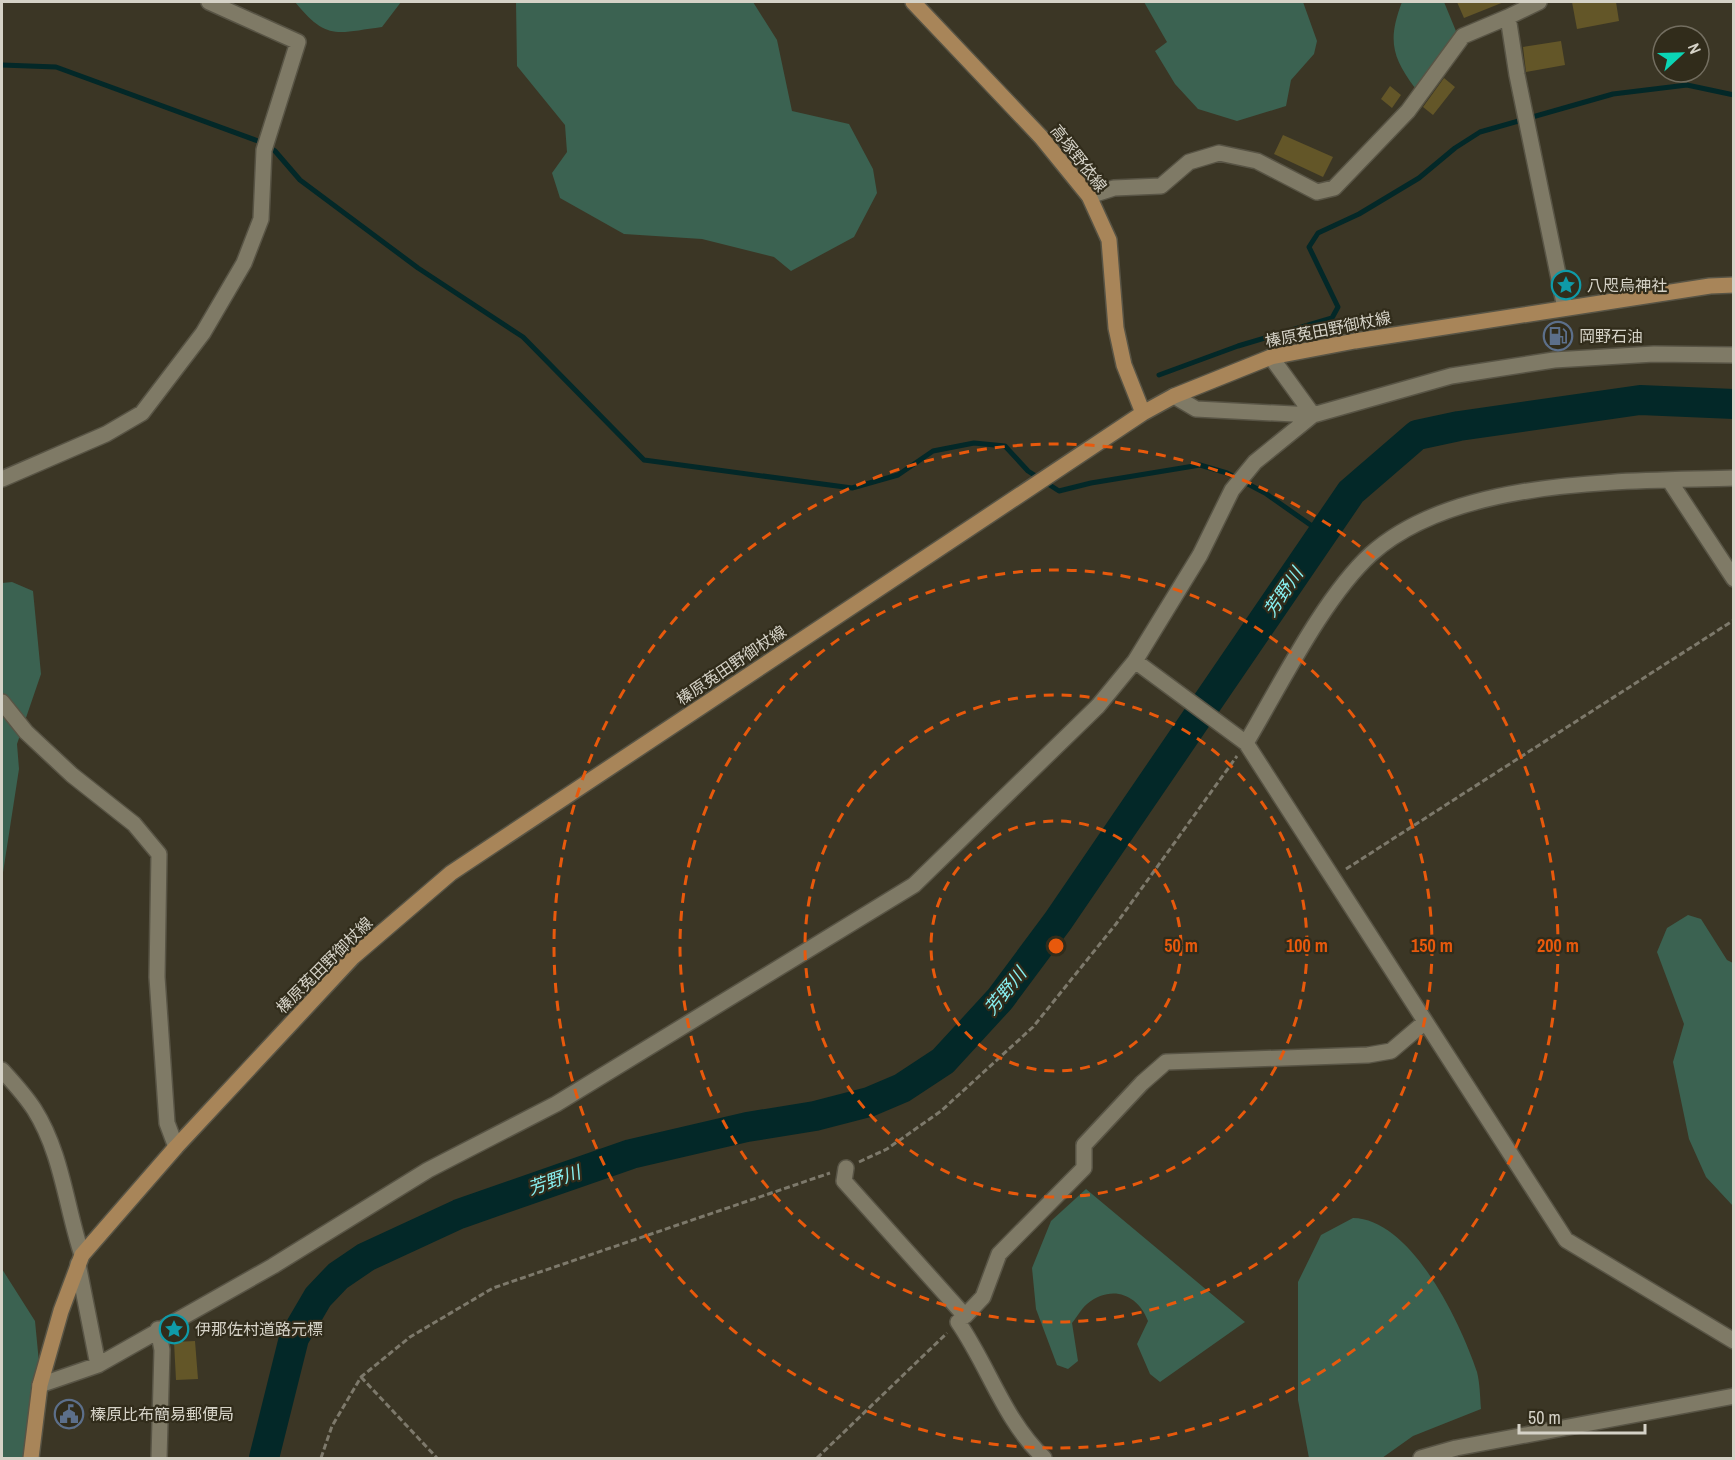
<svg xmlns="http://www.w3.org/2000/svg" width="1735" height="1460" font-family="'Archivo Narrow','Noto Sans JP',sans-serif">
<style>
.green{fill:#3b6251}
.lines{fill:none;stroke-linecap:round;stroke-linejoin:round}
.stream{stroke:#032828;stroke-width:5}
.river{stroke:#032828;stroke-width:30}
.building{fill:#635628}
.minor-casing{stroke:#585445;stroke-width:18}
.major-casing{stroke:#585445;stroke-width:18}
.path{stroke:#7d796b;stroke-width:3;stroke-dasharray:6 3;stroke-linecap:butt}
.minor{stroke:#7f7a66;stroke-width:15}
.major{stroke:#a88559;stroke-width:15}
.ring{fill:none;stroke:#e8590c;stroke-width:3;stroke-dasharray:10 8}
.labels{text-anchor:middle;dominant-baseline:central;stroke-width:4.5;stroke-linejoin:round;paint-order:stroke}
.street-label{font-size:16px;fill:#d5d2c7;stroke:#312c1b}
.poi-label{font-size:16px;fill:#d5d2c7;stroke:#312c1b;text-anchor:start}
.water-label{font-size:18px;font-style:italic;fill:#88f0f1;stroke:#312c1b}
.centre{fill:#e8590c;stroke:#312c1b;stroke-width:3}
.ring-label{font-size:18px;text-anchor:middle;font-weight:bold;fill:#e8590c;stroke:#312c1b;stroke-width:4.5;stroke-linejoin:round;paint-order:stroke}
</style>
<rect width="100%" height="100%" fill="#3b3625"/>
<path class="green" d="M295 2H401L382 27C336 33 327 41 295 2Z
M516 2H753L777 40 792 111 849 124 873 169 877 193 854 237 791 271 774 257 702 239 624 234 560 198 552 173 567 152 565 125 517 66Z
M1144 2H1303L1317 41 1314 54 1291 80 1286 106 1237 121 1198 109 1175 84 1155 51 1167 42Z
M1402 2H1444L1458 36 1415 88C1391 56 1388 39 1402 2Z
M12 582 33 591 41 674 17 744 19 769 2 879V583Z
M1688 915 1701 919 1727 960 1733 963V1206L1706 1177 1689 1139 1673 1062 1684 1024 1657 952 1667 928Z
M1086 1189 1245 1322 1160 1382 1150 1374 1137 1344 1148 1321C1138 1294 1111 1284 1087 1304 1081 1309 1077 1317 1072 1323L1078 1361 1068 1369 1057 1365 1036 1309 1032 1268 1051 1221Z
M1353 1218C1412 1219 1461 1324 1477 1372 1480 1384 1480 1397 1481 1409L1413 1436 1382 1458H1309L1298 1400V1282L1321 1235Z
M2 1269 35 1321 43 1404 37 1458H2Z"/>
<g class="lines">
<path class="stream" d="M2 65 56 67 258 141 275 151 300 180 418 268 523 337 644 460 852 488 898 475 933 451 974 443 1005 446 1028 471 1059 491 1091 483 1200 465 1227 473 1265 493 1322 533
M1159 375 1238 346 1332 318 1338 307 1309 247 1318 233 1359 214 1419 178 1455 148 1480 132 1613 94 1687 85 1734 95"/>
<path class="river" d="M264 1458 294 1338 318 1297 338 1276 366 1257 459 1214 631 1154 747 1127 815 1116 869 1102 902 1088 943 1061 1000 999 1058 921 1351 492 1417 435 1459 426 1640 400 1734 404"/>
</g>
<path class="building" d="M1457 2H1504L1464 18Z
M1572 2H1616L1619 21 1577 29Z
M1561 41 1565 65 1526 72 1523 47Z
M1444 78 1455 87 1433 115 1423 107Z
M1390 86 1401 95 1392 108 1381 99Z
M1283 135 1333 157 1323 177 1274 154Z
M195 1341 198 1379 176 1380 174 1342Z
M64 1400 80 1403 75 1429 59 1426Z"/>
<g class="lines">
<g class="minor-casing">
<path id="minor" d="M1539 2 1508 17 1517 75 1565 308
M1089 196 1114 188 1161 186 1189 162 1219 153 1257 161 1317 192 1334 188 1408 111 1463 36 1508 17
M1271 357 1313 415
M1174 396 1196 409 1313 415
M2 479 106 434 142 413 203 333 244 263 261 219 264 150 298 42 209 2
M1669 480 1734 579
M1135 661 1246 743 1566 1240 1734 1341
M2 702 26 732 72 775 134 824 159 854 157 977 167 1123 176 1147
M1246 743C1280 686 1323 598 1371 554 1457 477 1624 482 1734 478
M2 1070C13 1082 25 1095 34 1109 62 1153 66 1207 82 1255
M846 1168 844 1181 965 1316 983 1297 999 1254 1084 1168V1145L1142 1083 1166 1062 1368 1055 1391 1051 1425 1022
M78 1264 98 1365
M958 1322C989 1367 1004 1420 1044 1458
M158 1329 162 1350 159 1458
M40 1385 98 1365 273 1266 428 1170 556 1104 914 885 1098 706 1135 661 1200 555 1232 490 1255 462 1313 415 1451 376 1554 360 1654 354 1734 355
M1421 1458 1456 1448 1734 1396"/>
</g>
<g class="major-casing">
<path id="major" d="M913 2 1041 137 1089 196 1109 240 1116 328 1124 365 1143 413
M31 1458 40 1385 61 1311 82 1255 176 1147 353 957 451 873 1143 413 1174 396 1271 357 1355 341 1710 286 1734 285"/>
</g>
<path class="path" d="M1346 869 1734 620
M859 1162 887 1149 941 1111 1033 1027 1116 924 1237 756
M361 1377 437 1458
M321 1458 332 1426 361 1377 410 1337 493 1288 830 1173
M817 1458 947 1333"/>
<use href="#minor" class="minor"/>
<use href="#major" class="major"/>
</g>
<g class="ring">
<circle cx="1056" cy="946" r="125"/>
<circle cx="1056" cy="946" r="251"/>
<circle cx="1056" cy="946" r="376"/>
<circle cx="1056" cy="946" r="502"/>
</g>
<defs>
<g id="sight-ring" transform="scale(1.5)"><circle r="9.5" fill="#312c1b" stroke="#0f9aa8" stroke-width="1.5"/><path d="M0-6L1.8-2.2L6-1.7L2.9 1.2L3.7 5.4L0 3.3L-3.7 5.4L-2.9 1.2L-6-1.7L-1.8-2.2Z" fill="#0f9aa8"/></g>
<g id="fuel-ring" transform="scale(1.5)"><circle r="9.5" fill="#312c1b" stroke="#5c6f8a" stroke-width="1.5"/><path d="M-5.5-6h7V0h2V4h1.3V-2.5L3-4.5l.8-.8L6-3V5H2.5V1h-1V6h-7ZM-4.2-4.7v3.2H.2V-4.7Z" fill="#5c6f8a"/></g>
<g id="civic-ring" transform="scale(1.5)"><circle r="9.5" fill="#312c1b" stroke="#5c6f8a" stroke-width="1.5"/><path d="M-.6-6.5H3V-4.5H.6V-3L4-1V1h2V6H-6V1h2V-1L-.6-3ZM-1.2 2.5V6h2.4V2.5Z" fill="#5c6f8a"/></g>
</defs>
<g fill-rule="evenodd">
<use href="#sight-ring" x="1566" y="285"/>
<use href="#fuel-ring" x="1558" y="336"/>
<use href="#sight-ring" x="174" y="1329"/>
<use href="#civic-ring" x="69" y="1414"/>
</g>
<g class="labels">
<g class="street-label">
<text transform="translate(1079 158) rotate(52)">高塚野依線</text>
<text transform="translate(1328 329) rotate(-11)">榛原菟田野御杖線</text>
<text transform="translate(731 665) rotate(-34)">榛原菟田野御杖線</text>
<text transform="translate(324 965) rotate(-45)">榛原菟田野御杖線</text>
</g>
<g class="poi-label">
<text x="1587" y="285">八咫烏神社</text>
<text x="1579" y="336">岡野石油</text>
<text x="195" y="1329">伊那佐村道路元標</text>
<text x="90" y="1414">榛原比布簡易郵便局</text>
</g>
<g class="water-label">
<text transform="translate(1283 592) rotate(-56)">芳野川</text>
<text transform="translate(1005 991) rotate(-51)">芳野川</text>
<text transform="translate(554 1180) rotate(-19)">芳野川</text>
</g>
</g>
<circle cx="1056" cy="946" r="9" class="centre"/>
<g class="ring-label">
<text x="1181" y="952">50 m</text>
<text x="1307" y="952">100 m</text>
<text x="1432" y="952">150 m</text>
<text x="1558" y="952">200 m</text>
</g>
<rect width="1735" height="1460" fill="none" stroke="#d5d2c7" stroke-width="6"/>
<g transform="translate(1681 54) rotate(68)"><circle r="28" fill="#312c1b" stroke="#736e60" stroke-width="1.5"/>
<path d="M0-4.5L10 22L0 15L-10 22Z" fill="#0bd5b5"/>
<text y="-9" font-size="16" font-weight="bold" text-anchor="middle" fill="#d5d2c7">N</text>
</g>
<path d="M1519 1424v9h126v-9" fill="none" stroke="#d5d2c7" stroke-width="3"/>
<text x="1528" y="1424" font-size="18" fill="#d5d2c7" stroke="#312c1b" stroke-width="4.5" paint-order="stroke">50 m</text>
</svg>
